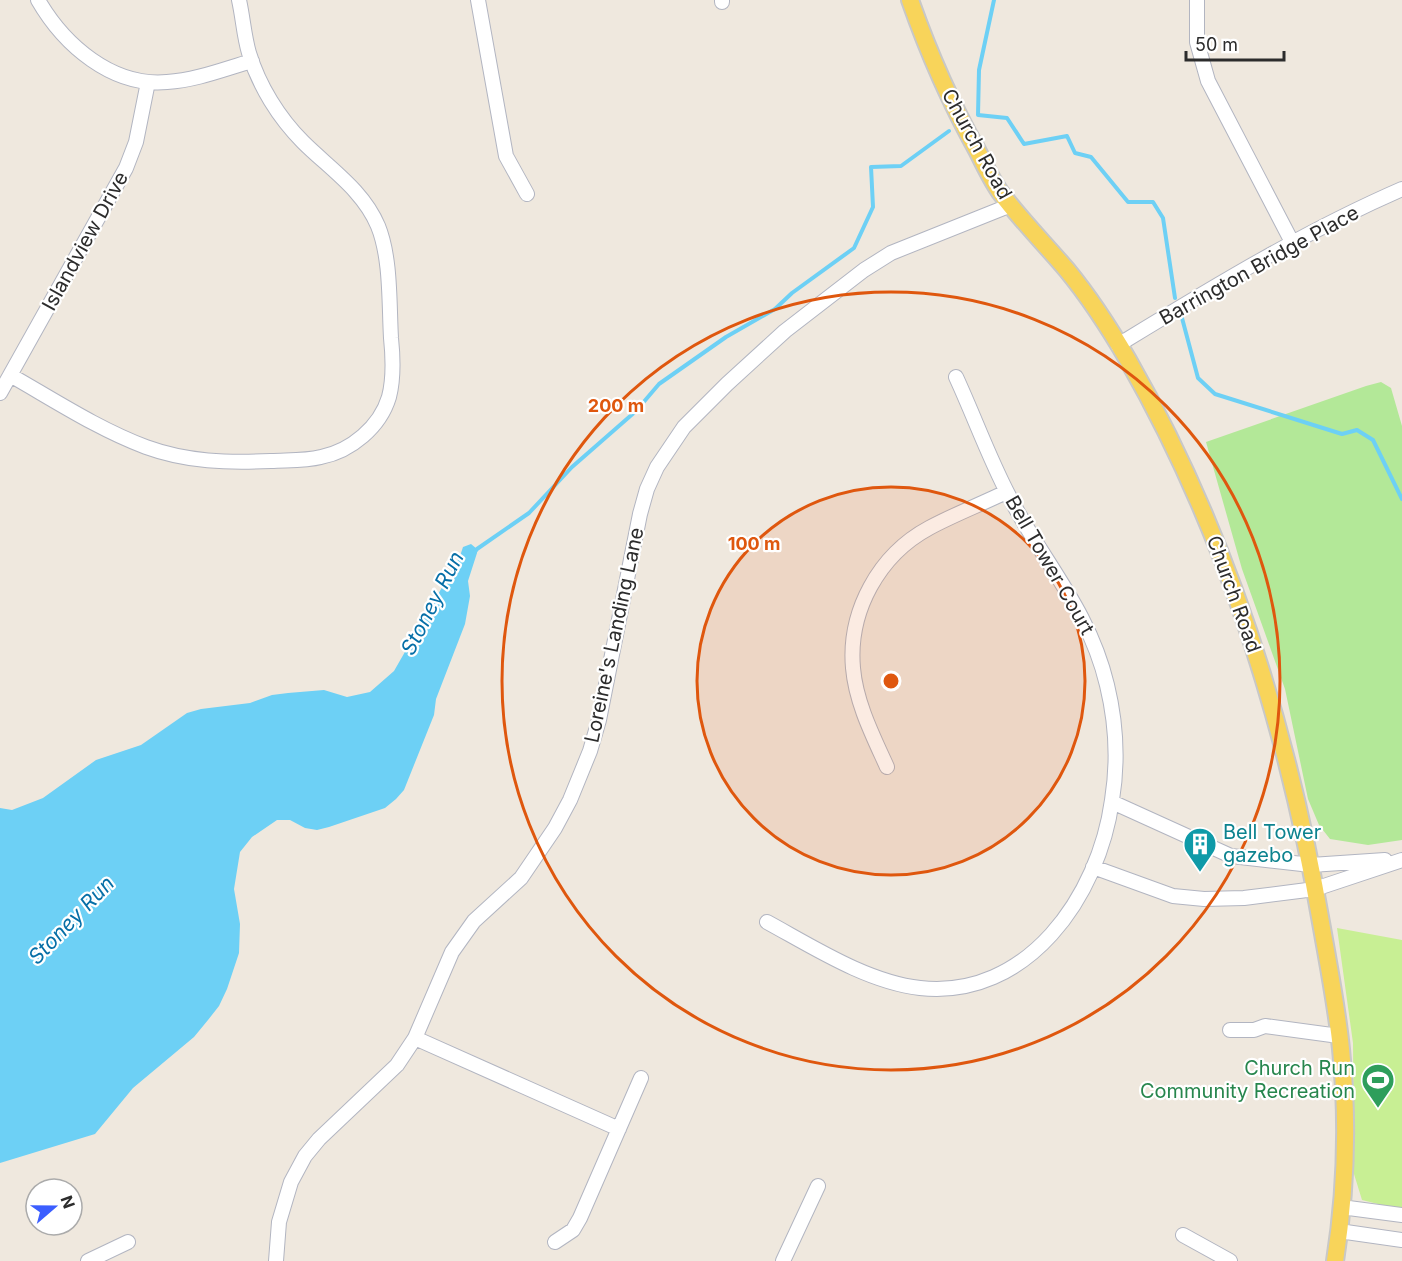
<svg xmlns="http://www.w3.org/2000/svg" width="1402" height="1261" font-family="Inter,sans-serif">
<style>
.green{fill:#b3e898}
.pitch{fill:#c8ef94}
.water{fill:#6dd0f5}
.lines{fill:none;stroke-linecap:round;stroke-linejoin:round}
.stream{stroke:#6dd0f5;stroke-width:4}
.minor-casing{stroke:#b2b5c1;stroke-width:16}
.major-casing{stroke:#c8c8c8;stroke-width:20}
.minor{stroke:#fff;stroke-width:14}
.major{stroke:#f8d45a;stroke-width:16}
.ring{fill:none;stroke:#df570e;stroke-width:3}
.labels{text-anchor:middle;dominant-baseline:central;stroke-width:4.5;stroke-linejoin:round;paint-order:stroke}
.street-label{font-size:20px;fill:#2c2c2c;stroke:#fff}
.culture-label{font-size:20px;fill:#0d838f;stroke:#fff;text-anchor:start}
.leisure-label{font-size:20px;fill:#27864d;stroke:#fff;text-anchor:end}
.water-label{font-size:21px;font-style:italic;fill:#066fa7;stroke:#fff}
.centre{fill:#df570e;stroke:#fff;stroke-width:3}
.ring-label{font-size:18px;text-anchor:middle;font-weight:bold;fill:#df570e;stroke:#fff;stroke-width:4.5;stroke-linejoin:round;paint-order:stroke}
</style>
<rect width="100%" height="100%" fill="#efe8de"/>
<path class="green" d="M1381 382 1391 388 1402 426V840L1368 845 1330 839 1319 825 1308 799 1285 689 1242 569 1206 442 1366 386Z"/>
<path class="pitch" d="M1337 928 1402 940V1210L1362 1200 1354 1174 1353 1043Z"/>
<path class="water" d="M471 544 477 549V553L468 581 470 596 465 624 436 699 434 715 404 790 396 799 385 808 329 827 317 830 305 828 290 820H277L252 837 240 852 234 889 240 924 239 953 227 989 219 1006 208 1020 194 1037 133 1088 95 1134 0 1163V808L12 810 43 798 96 760 141 745 187 713 201 709 250 703 272 695 288 693 324 690 347 697 370 692 394 671 460 556 463 547Z"/>
<g class="lines">
<path class="stream" d="M994 0 979 70 978 115 1007 118 1024 144 1067 136 1075 153 1091 157 1128 202H1153L1163 218 1175 298
M1182 318 1198 378 1215 394 1342 434 1357 430 1373 440 1402 499
M474 553 477 549 529 513 572 467 636 411 659 384 726 337 775 309 792 293 854 248 873 207 871 167 901 166 949 131"/>
<g class="minor-casing">
<path id="minor" d="M38 0C64 45 112 87 167 82 197 80 224 69 252 61
M478 0 506 156 527 194
M1197 0V42L1208 81 1293 244
M722 2V0
M1118 345C1210 289 1303 232 1402 189
M10 375C54 400 98 429 146 447 187 462 228 463 271 461 287 460 305 461 321 457 351 451 380 427 389 397 394 378 393 357 391 338 389 303 391 258 378 226 363 190 329 168 303 142 279 118 259 86 249 53 244 36 243 18 239 0
M0 393 126 168 136 142 148 82
M887 767C873 736 856 703 853 668 848 611 879 555 929 528 953 515 979 505 1004 493L1009 496
M1112 802 1231 856 1311 865 1385 860
M1093 867 1173 896 1204 899 1244 898 1315 889 1402 860
M767 922C813 947 867 982 920 988 1027 1000 1099 896 1112 800 1118 763 1116 722 1107 685 1089 609 1043 562 1009 496 989 458 974 416 956 377
M1230 1030H1254L1265 1026 1339 1036
M415 1038 619 1129
M1341 1207 1402 1215
M1339 1231 1402 1240
M1183 1235 1230 1261
M555 1242 573 1230 580 1218 641 1078
M88 1261 128 1242
M276 1261 279 1222 291 1182 305 1156 319 1139 397 1065 415 1038 452 952 474 921 521 878 555 828 570 800 590 751 599 720 640 514 647 489 657 467 684 427 727 384 785 331 864 270 891 253 1011 205
M783 1261 818 1186"/>
</g>
<g class="major-casing">
<path id="major" d="M910 0C929 54 949 100 977 150 984 164 991 179 1000 192 1020 219 1045 244 1067 270 1090 298 1110 329 1128 360 1228 535 1288 730 1322 928 1329 968 1337 1009 1341 1049 1348 1119 1346 1191 1335 1261"/>
</g>
<use href="#minor" class="minor"/>
<use href="#major" class="major"/>
</g>
<circle cx="891" cy="681" r="194" fill="#df570e" fill-opacity=".12"/>
<g class="ring">
<circle cx="891" cy="681" r="194"/>
<circle cx="891" cy="681" r="389"/>
</g>
<defs>
<g id="building-pin" transform="scale(1.725)"><path d="M0 17L-7.5 6A9.5 9.5 0 1 1 7.5 6Z" fill="#0f9aa8" stroke="#fff"/><path d="M-4-6H4V6H1V3H-1V6H-4ZM-2.5-4.3h1.7v1.8h-1.7ZM.8-4.3h1.7v1.8H.8ZM-2.5-1h1.7V.8h-1.7ZM.8-1h1.7V.8H.8Z" fill="#fff"/></g>
<g id="stadium-pin" transform="scale(1.725)"><path d="M0 17L-7.5 6A9.5 9.5 0 1 1 7.5 6Z" fill="#2e9e5b" stroke="#fff"/><path d="M0-5a6.5 5 0 1 0 0 10a6.5 5 0 1 0 0-10ZM-3.5-1.8h7v3.6h-7Z" fill="#fff"/></g>
</defs>
<g fill-rule="evenodd">
<use href="#building-pin" x="1200" y="844"/>
<use href="#stadium-pin" x="1378" y="1080"/>
</g>
<g class="labels">
<g class="street-label">
<text transform="translate(977 144) rotate(61)">Church Road</text>
<text transform="translate(85 241) rotate(-61)">Islandview Drive</text>
<text transform="translate(1259 265) rotate(-29)">Barrington Bridge Place</text>
<text transform="translate(1050 565) rotate(60)">Bell Tower Court</text>
<text transform="translate(1234 594) rotate(70)">Church Road</text>
<text transform="translate(614 635) rotate(-78)">Loreine's Landing Lane</text>
</g>
<g class="culture-label">
<text x="1223" y="832">Bell Tower<tspan x="1223" dy="23">gazebo</tspan></text>
</g>
<g class="leisure-label">
<text x="1355" y="1068">Church Run<tspan x="1355" dy="23">Community Recreation</tspan></text>
</g>
<g class="water-label">
<text transform="translate(432 603) rotate(-63)">Stoney Run</text>
<text transform="translate(71 920) rotate(-46)">Stoney Run</text>
</g>
</g>
<circle cx="891" cy="681" r="9" class="centre"/>
<g class="ring-label">
<text x="616" y="412">200 m</text>
<text x="754" y="550">100 m</text>
</g>
<g transform="translate(54 1207) rotate(70)"><circle r="28" fill="#ffffff" stroke="#ababab" stroke-width="1.5"/>
<path d="M0-4.5L10 22L0 15L-10 22Z" fill="#3b5eff"/>
<text y="-9" font-size="16" font-weight="bold" text-anchor="middle" fill="#2c2c2c">N</text>
</g>
<path d="M1186 51v9h98v-9" fill="none" stroke="#2c2c2c" stroke-width="3"/>
<text x="1195" y="51" font-size="18" fill="#2c2c2c" stroke="#ffffff" stroke-width="4.5" paint-order="stroke">50 m</text>
</svg>
